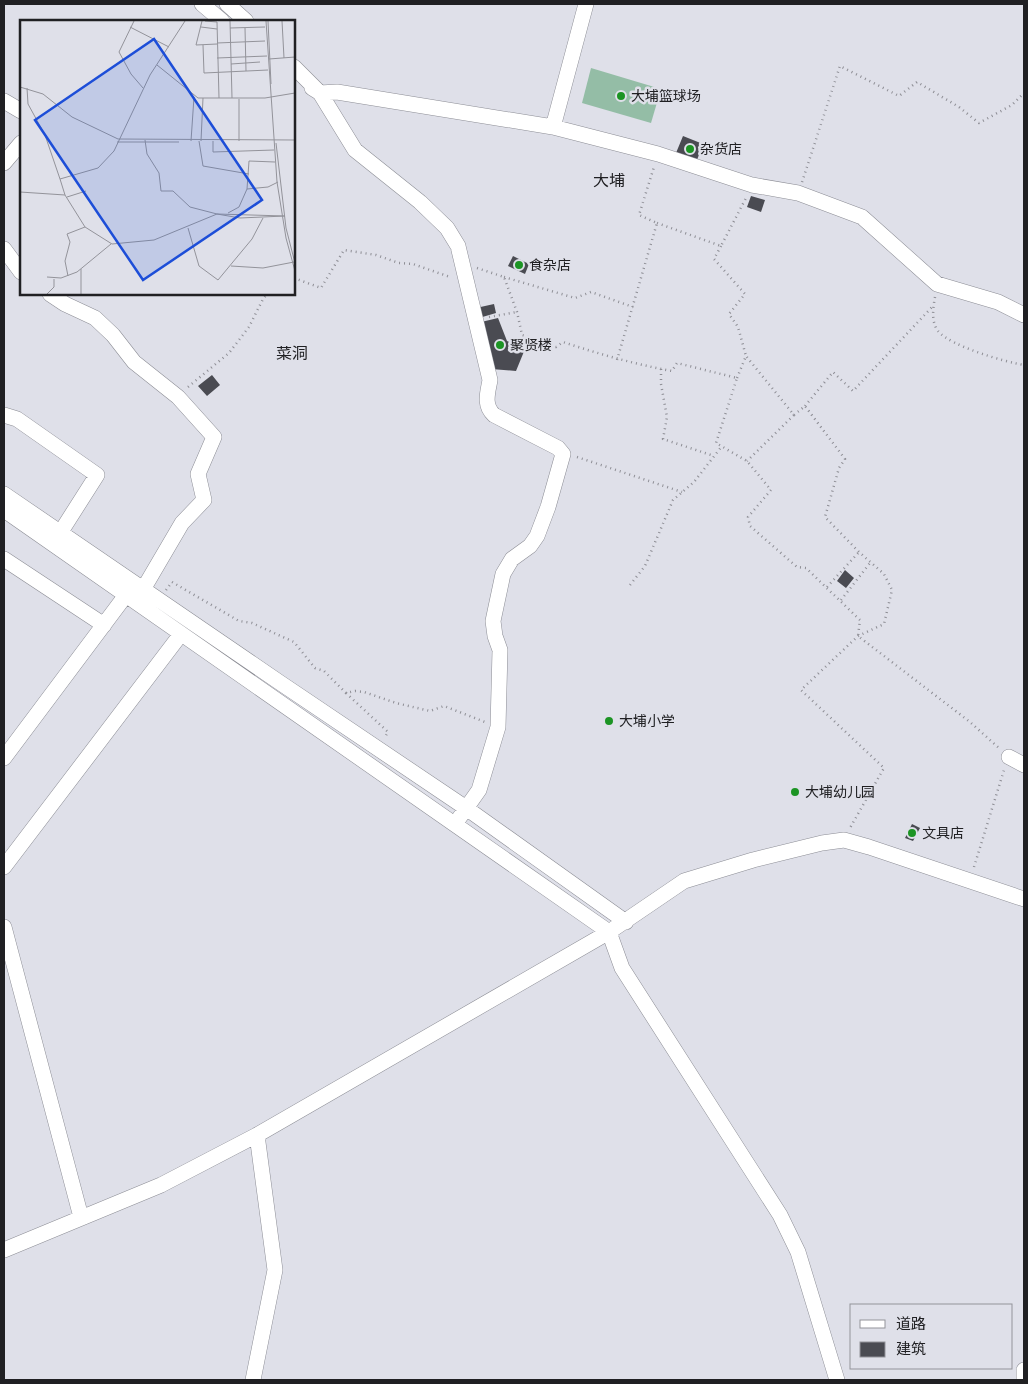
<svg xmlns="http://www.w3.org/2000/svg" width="1028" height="1384" font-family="'Nunito Sans','Noto Sans SC',sans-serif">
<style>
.green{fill:#94bda6}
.building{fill:#4a4b52}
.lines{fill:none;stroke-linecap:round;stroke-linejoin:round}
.minor-casing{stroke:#8c8d95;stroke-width:16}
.path{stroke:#8e8e95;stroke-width:2.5;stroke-dasharray:1 4;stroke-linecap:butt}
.minor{stroke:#fff;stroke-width:15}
.poi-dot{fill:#1c9424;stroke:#dfe0e9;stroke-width:2}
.labels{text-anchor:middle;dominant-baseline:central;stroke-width:5;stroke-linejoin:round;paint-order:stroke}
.poi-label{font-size:14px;fill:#202023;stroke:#dfe0e9;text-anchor:start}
.quarter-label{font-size:16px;fill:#202023;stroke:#dfe0e9}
.inset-road{fill:none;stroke:#93939a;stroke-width:1}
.view{fill:#1d4ed8;fill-opacity:0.15;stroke:#1d4ed8;stroke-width:2.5}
.inset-edge{fill:none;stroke:#202023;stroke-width:2.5}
</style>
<rect width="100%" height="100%" fill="#dfe0e9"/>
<path class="green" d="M591 68 661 89 651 123 582 103Z"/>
<path class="building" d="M683 136 703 144 697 160 676 153Z
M751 196 765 200 761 212 747 207Z
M513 256 529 264 525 274 508 266Z
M494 304 496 313 479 318 476 308Z
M498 318 507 341 525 349 516 371 491 369 477 323Z
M212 375 220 385 207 396 198 386Z
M845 570 854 578 846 588 837 581Z
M912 824 920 828 913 841 905 838Z"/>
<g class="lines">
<g class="minor-casing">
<path id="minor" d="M202 4 222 21
M227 4 246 21
M294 67 320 93 355 150 420 202 447 228 458 246 490 380C488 392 483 405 494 415L558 448 563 454 548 507 537 536 530 546 512 559 503 574 493 621 495 636 500 650 498 727 479 790 455 824
M312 88 320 93 337 92 553 127 658 154 752 185 798 193 862 217 937 284 998 302 1024 315
M4 101 21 111
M553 127 586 4
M4 163 21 143
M4 249 21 272
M50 294 65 304 95 318 113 335 134 362 178 397 214 437 198 474 204 500 182 523 138 598
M4 415 17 419 97 475 55 541
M4 494 279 682 466 808 626 922
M4 510 609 932 622 968 780 1215 798 1252 837 1380
M4 559 104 625
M1009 757 1024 765
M4 758 126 595
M4 867 181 634
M4 927 81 1217
M4 1250 161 1185 257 1135 609 932 684 881 753 860 822 843 844 840 869 847 1024 899
M253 1380 275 1270 257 1135
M1024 1380V1370"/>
</g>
<path class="path" d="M802 182 840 66 899 96 917 82 959 107 979 123 1012 105 1024 93
M657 223 721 246 746 198
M721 246 714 259 745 294 729 314 738 327 746 356
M477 268 504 277 517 312 522 335 556 347 563 342C599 354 634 364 672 371L677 363 737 378 716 443 747 461 771 490 748 517 750 526 797 567 806 568 860 620 858 636 970 722 1000 749
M504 277 575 298 591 292 633 307
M294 278 321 288 344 250 376 255 399 263 413 264 450 277
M935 297C933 308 931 322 938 331 950 346 1005 362 1024 365
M489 317 517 312
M617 360 657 223 639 215 654 167
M661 369V384L667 417 663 439 714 456
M737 378 746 356 794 415 747 461
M188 387 229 353 249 327 263 299 267 294
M805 406 833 372 853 391 933 306
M794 415 805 406 845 459 839 468 825 517 859 552 884 574 892 590 884 624 858 636 801 690 884 768 850 828
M577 457 682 492
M630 585 645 566 673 500 694 482 722 446
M827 587 859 552
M166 590 172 582 239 621 252 623 294 642 315 668 324 671 346 693 355 691 364 692 396 703 430 711 444 706 485 722
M841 600 870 563
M346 693 388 732 385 737
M974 867 1004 770"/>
<use href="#minor" class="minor"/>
</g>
<g class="poi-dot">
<circle cx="621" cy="96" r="5"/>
<circle cx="690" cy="149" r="5"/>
<circle cx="519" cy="265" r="5"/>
<circle cx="500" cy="345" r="5"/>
<circle cx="609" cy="721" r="5"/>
<circle cx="795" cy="792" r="5"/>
<circle cx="912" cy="833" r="5"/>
</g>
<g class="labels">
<g class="poi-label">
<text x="631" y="96">大埔篮球场</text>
<text x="700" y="149">杂货店</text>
<text x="529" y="265">食杂店</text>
<text x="510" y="345">聚贤楼</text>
<text x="619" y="721">大埔小学</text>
<text x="805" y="792">大埔幼儿园</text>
<text x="922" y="833">文具店</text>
</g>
<g class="quarter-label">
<text x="609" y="181">大埔</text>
<text x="292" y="354">菜洞</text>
</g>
</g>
<g transform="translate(20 20)">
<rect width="275" height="275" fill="#dfe0e9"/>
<path class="inset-road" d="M114 1 99 32 111 54 123 68M182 1 176 25 197 24M185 1 197 2 199 78M210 1 212 78M246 1 257 162 266 218 275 251M248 1 251 64M262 1 264 38M110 7 149 27M181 7 197 9M210 8 245 7M225 8 226 51M197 23 245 21M183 25 184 53 248 50M197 38 247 36M249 39 275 37M211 44 240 42M137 45 178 78H245L275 73M0 67 23 74 52 97 98 119 275 120M7 68 8 84 25 115 40 159M219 79V121M125 120 127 134 139 153 141 171H153L170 187 197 194 220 198 265 196 197 194 134 220 92 224 65 207 45 175 40 159 78 148 94 131 130 55 165 1M171 121 174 77M179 121 183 146 229 154M181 121 183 78M193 121V132L254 130M97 122H159M256 123 266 208 275 243M227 169 248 167 258 162M0 172 45 175M47 177 66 171M208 193 219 187 227 169 229 141 255 142M168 208 179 246 198 260 232 219 243 198M211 246 243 248 274 242M61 249V274M48 256 45 241 50 222 47 214 65 207M27 257 41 258 57 252 91 224M27 274 34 267V259"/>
<path class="view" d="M134 19 242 180 123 260 15 100Z"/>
<rect width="275" height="275" class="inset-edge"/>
</g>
<rect width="1028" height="1384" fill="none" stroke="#202023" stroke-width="10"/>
<rect x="850" y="1304" width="162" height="65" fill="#dfe0e9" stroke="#93939a"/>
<rect x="860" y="1320" width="25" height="8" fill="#ffffff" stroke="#93939a"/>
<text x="896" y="1329" font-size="15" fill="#202023">道路</text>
<rect x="860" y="1342" width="25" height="15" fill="#4a4b52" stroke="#93939a"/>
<text x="896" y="1354" font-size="15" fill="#202023">建筑</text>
</svg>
